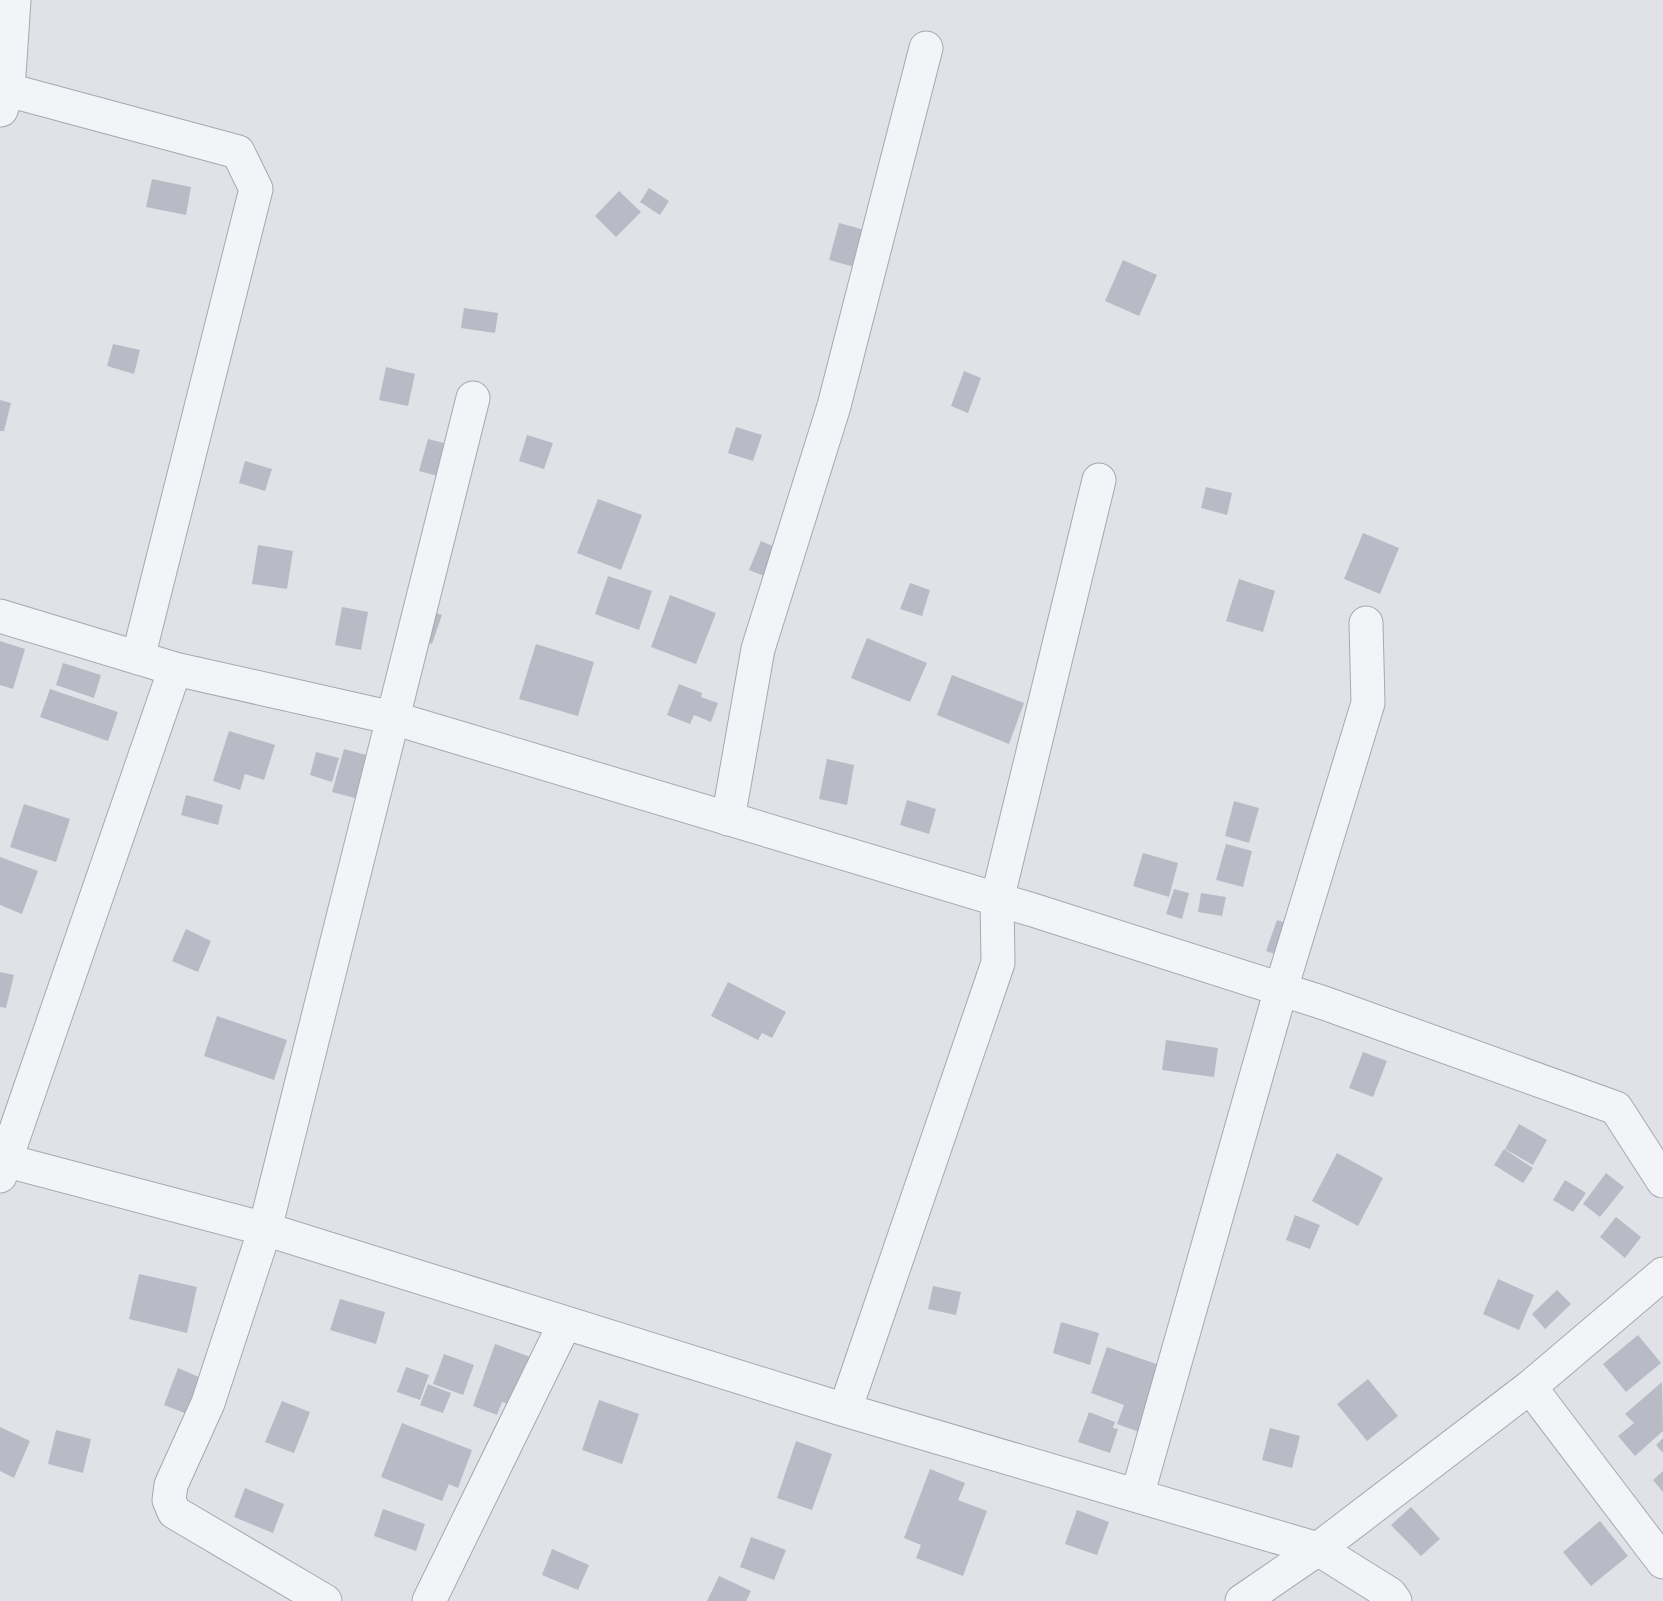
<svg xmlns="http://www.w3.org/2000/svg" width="1663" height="1601" font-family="'Sofia Sans Condensed',sans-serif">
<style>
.building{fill:#b8bbc5}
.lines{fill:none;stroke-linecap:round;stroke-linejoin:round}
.minor-casing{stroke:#a6a8b2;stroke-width:35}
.minor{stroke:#f3f4f7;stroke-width:33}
</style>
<rect width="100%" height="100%" fill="#e0e2e8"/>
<path class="building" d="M152 179 191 187 186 215 146 207Z
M649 188 669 201 660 215 640 202Z
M619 191 641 212 616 237 595 216Z
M839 223 887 236 877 273 829 260Z
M1123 260 1157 275 1139 316 1105 301Z
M464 308 498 313 495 333 461 328Z
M113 344 140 350 134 374 107 366Z
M386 367 415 374 408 406 379 400Z
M964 371 981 378 968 413 951 406Z
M0 400 11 403 4 431H0Z
M736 427 762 435 753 461 728 453Z
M527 435 553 443 544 469 519 461Z
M428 439 472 450 464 483 419 471Z
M245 461 272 469 265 491 239 483Z
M1206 487 1232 493 1227 515 1201 508Z
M598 499 642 515 621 570 577 553Z
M1363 533 1399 548 1380 594 1344 579Z
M761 541 792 554 781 583 749 570Z
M258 545 293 551 287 589 252 584Z
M608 576 652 591 639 630 595 614Z
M1239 579 1275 591 1263 632 1226 621Z
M910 583 930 590 922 616 900 609Z
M670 595 716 613 696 664 651 647Z
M416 606 442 615 432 644 406 635Z
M342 607 368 612 361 650 335 645Z
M867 638 927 663 910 702 851 678Z
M0 641 25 649 13 689 0 685Z
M536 644 594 662 578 716 519 699Z
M63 663 101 675 94 698 56 685Z
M952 675 1024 703 1009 744 937 715Z
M679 684 702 693 701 697 718 703 711 722 694 715 690 724 667 715Z
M50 689 118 712 108 741 40 717Z
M229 731 275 745 264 780 245 774 240 790 213 781Z
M344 749 381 759 370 802 332 792Z
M316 752 339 758 332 782 310 775Z
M827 759 854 765 847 805 819 799Z
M186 795 223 805 218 825 181 815Z
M907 800 936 809 929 834 900 825Z
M1234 801 1259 808 1249 843 1225 836Z
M24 804 70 819 56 862 10 847Z
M1226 844 1252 851 1243 887 1216 880Z
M1143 853 1178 863 1169 897 1133 886Z
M0 857 38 871 22 914 0 905Z
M1174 889 1189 893 1182 919 1166 914Z
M1201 893 1226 897 1222 916 1198 912Z
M1277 920 1312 932 1302 963 1266 951Z
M186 929 211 941 198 972 172 961Z
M0 972 14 975 6 1008 0 1007Z
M728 982 786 1012 772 1038 762 1033 758 1040 711 1016Z
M217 1016 287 1040 274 1080 204 1056Z
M1166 1040 1218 1048 1214 1077 1162 1070Z
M1363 1052 1387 1061 1373 1097 1349 1088Z
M1519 1124 1547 1140 1533 1165 1505 1149Z
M1504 1149 1533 1168 1523 1183 1494 1165Z
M1337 1153 1383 1178 1358 1226 1312 1201Z
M1606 1173 1624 1187 1600 1217 1583 1204Z
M1565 1180 1586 1193 1573 1212 1553 1200Z
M1295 1215 1320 1225 1310 1249 1286 1240Z
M1616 1217 1641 1237 1625 1258 1600 1237Z
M139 1274 197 1287 187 1333 129 1319Z
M1498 1279 1534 1295 1519 1330 1483 1314Z
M933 1286 961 1292 956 1315 928 1309Z
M1557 1290 1571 1304 1545 1329 1532 1314Z
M340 1299 385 1312 376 1344 330 1330Z
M1061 1322 1099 1333 1090 1365 1053 1353Z
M1638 1335 1661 1363 1626 1392 1603 1364Z
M495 1344 536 1359 519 1407 502 1402 497 1415 473 1406Z
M1107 1347 1165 1367 1142 1433 1117 1424 1124 1405 1091 1393Z
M444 1354 474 1365 463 1395 433 1384Z
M406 1367 429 1375 420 1400 397 1392Z
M178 1368 201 1378 187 1414 164 1405Z
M1368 1379 1398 1416 1367 1441 1337 1404Z
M1662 1382 1663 1431 1635 1456 1618 1436 1634 1423 1625 1414Z
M428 1384 451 1393 443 1413 420 1405Z
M599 1400 639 1414 622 1464 582 1450Z
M282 1401 310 1412 294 1453 265 1442Z
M1089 1412 1115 1422 1113 1428 1118 1429 1110 1453 1078 1442Z
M402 1423 472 1450 458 1488 449 1484 442 1501 381 1477Z
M0 1427 30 1441 14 1478 0 1471Z
M1270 1428 1300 1436 1292 1468 1262 1460Z
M56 1430 91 1439 83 1473 48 1464Z
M1663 1438V1453L1656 1445Z
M796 1441 832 1454 812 1510 777 1498Z
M930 1469 965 1483 958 1500 987 1511 963 1576 916 1558 921 1545 904 1538Z
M1663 1471V1492L1653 1480Z
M245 1488 284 1504 273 1533 234 1517Z
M1411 1507 1440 1539 1421 1556 1391 1525Z
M383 1509 425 1524 416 1551 374 1536Z
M1077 1510 1109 1522 1097 1555 1065 1544Z
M1600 1521 1628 1556 1591 1586 1563 1552Z
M751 1537 786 1550 774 1580 740 1567Z
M552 1549 589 1565 578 1590 542 1575Z
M719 1576 751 1591 746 1601H707Z"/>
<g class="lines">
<g class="minor-casing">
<path id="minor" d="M8 90 238 152 256 189 138 658
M1 110 8 90 14 0
M0 616 175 669 393 718 1033 910 1324 1003 1616 1108 1663 1181
M728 819 758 649 834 406 926 48
M0 1159 265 1229 845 1410 1318 1549 1390 1594 1395 1601
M0 1176 175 669
M1530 1387 1663 1562
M845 1410 998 963 997 900 1099 480
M1137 1496 1281 989 1368 703 1366 623
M325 1601 174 1512 169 1500 171 1485 208 1403 265 1229 473 398
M429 1601 565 1323
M1242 1601 1318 1549 1530 1387 1663 1274"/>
</g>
<use href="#minor" class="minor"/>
</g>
</svg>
